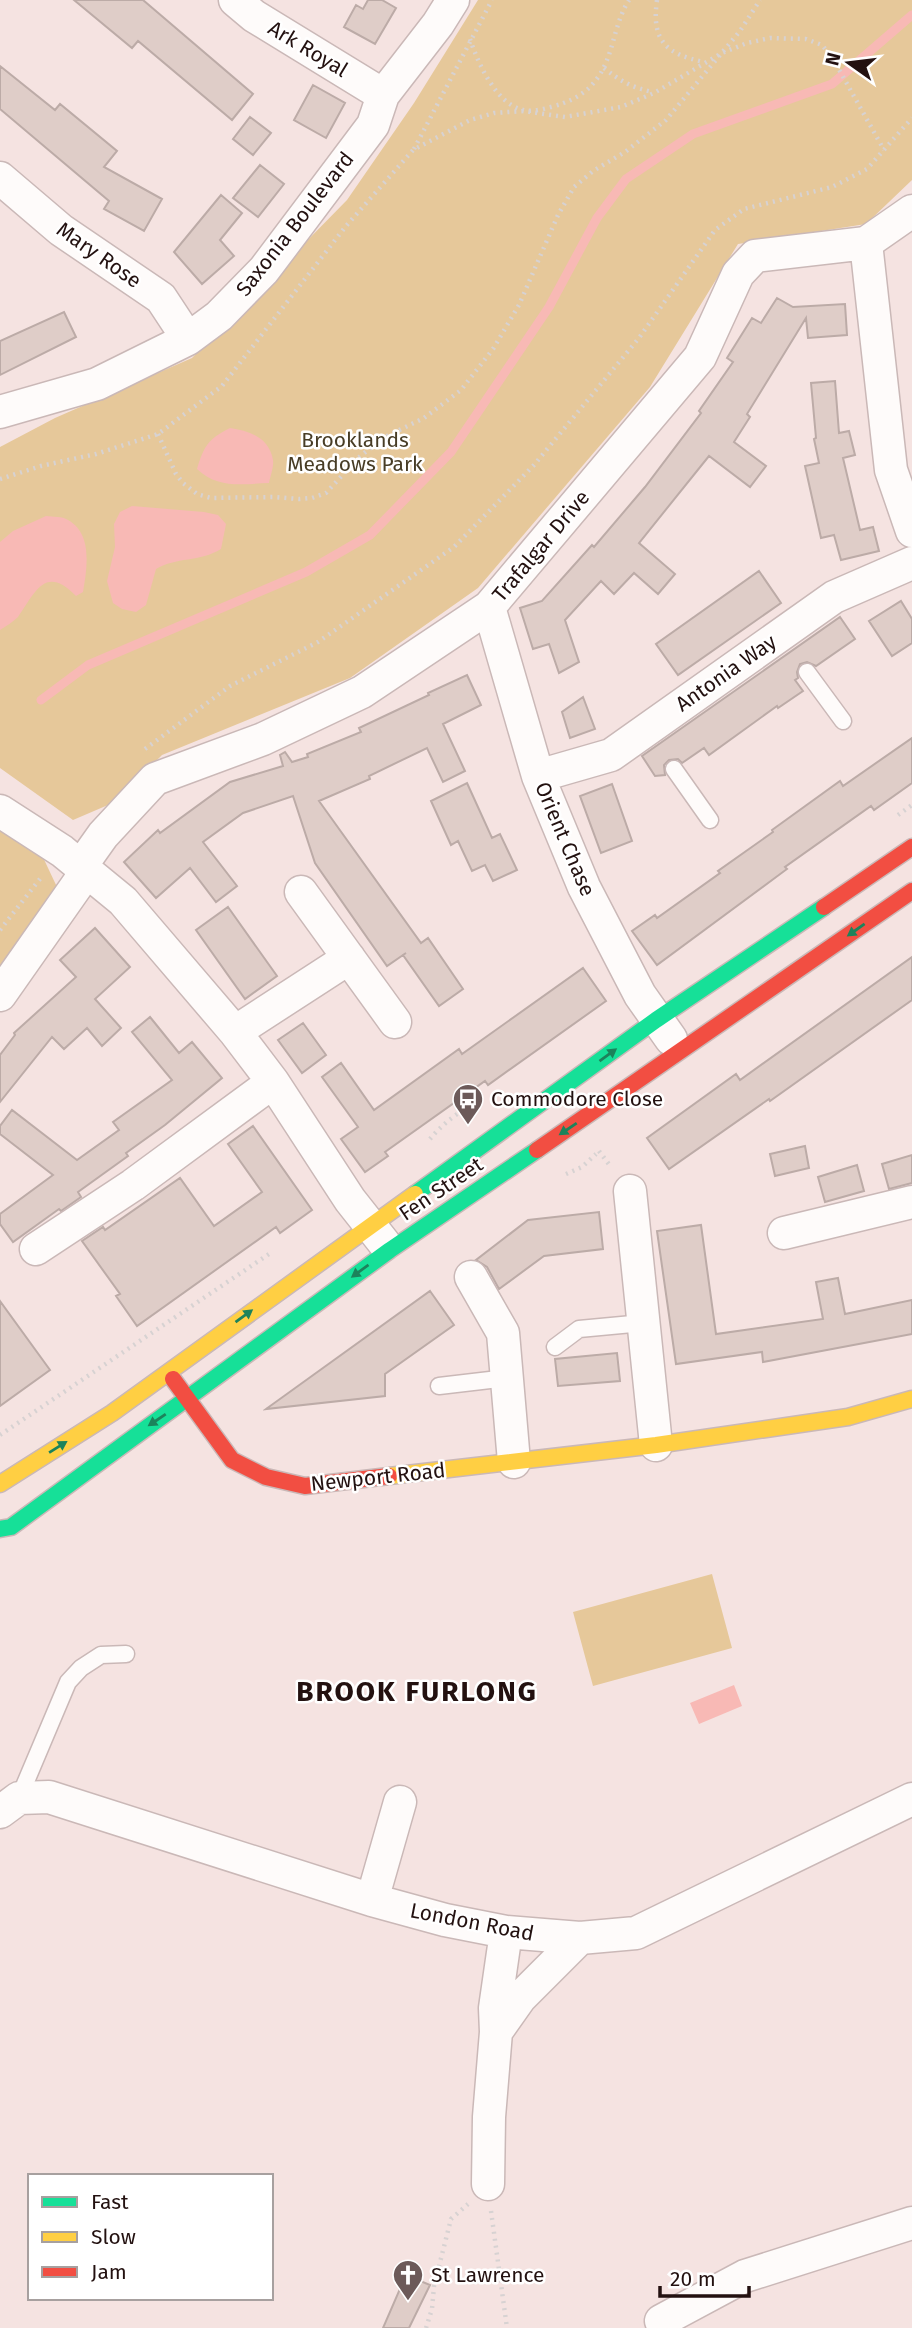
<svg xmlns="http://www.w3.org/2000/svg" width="912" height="2328" font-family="'Fira Sans',sans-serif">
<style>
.green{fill:#e6c89a}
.water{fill:#f8b9b5}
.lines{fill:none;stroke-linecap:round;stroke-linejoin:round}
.stream{stroke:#f8b9b5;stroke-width:9}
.building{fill:#dfcdc8;stroke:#bcaba7;stroke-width:2}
.lane-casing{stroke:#cab8b7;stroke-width:19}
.street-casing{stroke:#cab8b7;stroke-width:35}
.fast-casing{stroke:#cab8b7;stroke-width:19}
.slow-casing{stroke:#cab8b7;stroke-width:19}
.jam-casing{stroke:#cab8b7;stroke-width:19}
.path{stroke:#d7d2d2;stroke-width:4.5;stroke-dasharray:2 5;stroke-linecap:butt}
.lane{stroke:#fefbfa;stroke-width:16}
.street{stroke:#fefbfa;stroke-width:32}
.fast{stroke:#16e098;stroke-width:16}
.slow{stroke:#ffcf43;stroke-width:16}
.jam{stroke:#f24e42;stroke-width:16}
.oneway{fill:#1c835b}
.labels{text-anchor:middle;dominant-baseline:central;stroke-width:5;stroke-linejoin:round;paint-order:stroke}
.street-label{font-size:21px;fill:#231110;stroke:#fff}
.park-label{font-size:21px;fill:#483d26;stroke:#fff}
.poi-label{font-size:21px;fill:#231110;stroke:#fff;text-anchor:start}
.district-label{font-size:28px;font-weight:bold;letter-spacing:2px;fill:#231110;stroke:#fff}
</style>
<rect width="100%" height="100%" fill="#f5e3e1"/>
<path class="green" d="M478 0H912V180L866 224 738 244 650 387 478 588 350 678 162 755 115 802 73 820 0 768V447L55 418 192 358 347 200 414 103Z
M0 823 40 851 57 887 0 967Z
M712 1574 732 1648 593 1686 573 1612Z"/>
<path class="water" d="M230 428C249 431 269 437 273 460 274 467 270 477 269 483 242 484 218 489 197 469 204 446 208 439 230 428Z
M132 506 204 512 218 515 226 524 221 549C200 562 176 557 156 569L146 605 136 612 122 609 113 603 107 581 115 547 114 524 120 512Z
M46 516C53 517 62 516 68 520 93 534 87 568 83 592L76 596C45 564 35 593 18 617 13 622 6 626 0 630V542L13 531Z
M734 1685 742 1706 699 1724 690 1703Z"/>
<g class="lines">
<path class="stream" d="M41 700 88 665 306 572 370 535 451 452 549 307 597 218 626 179 693 134 832 84 912 15"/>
</g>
<path class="building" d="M74 0H143L253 94 232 120 138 41 132 48Z
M368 0H382L396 8 375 44 344 27 356 5 363 9Z
M0 66 55 110 60 104 117 151 104 167 162 199 144 231 104 209 109 201 0 109Z
M313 85 345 103 326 138 294 120Z
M250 117 271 133 253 155 233 139Z
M260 165 284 184 258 217 233 198Z
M221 195 242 213 220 240 234 256 202 284 174 252Z
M777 298 793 307 845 304 847 335 808 338 806 318 747 414 750 417 734 442 766 466 750 487 709 456 639 543 675 574 658 594 634 573 614 594 601 581 565 620 579 662 559 673 549 644 533 649 520 608 542 601 592 545 594 547 645 487 701 413 699 411 733 362 727 358 752 318 761 323Z
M64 312 76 337 0 375V341Z
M835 381 839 433 849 431 855 455 843 458 860 530 873 527 879 551 841 560 834 535 821 538 805 466 819 463 814 439 816 438 811 383Z
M759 571 781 603 678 675 656 644Z
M901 601 912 619V643L892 656 869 621Z
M840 617 855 639 816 666 807 662 800 664 797 672 798 678 795 680 803 691 778 708 777 706 709 755 704 748 682 763 678 759 669 760 664 765 665 775 655 776 642 756Z
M467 675 481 705 443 724 465 771 443 782 427 748 369 776 370 779 319 801 421 943 428 938 463 989 439 1006 403 955 406 953 387 966 315 863 293 796 243 813 203 842 237 886 216 902 190 868 156 898 124 862 158 830 160 833 230 782 283 766 280 755 285 752 292 762 308 757 307 754 361 732 359 728 429 695 428 693Z
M583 697 595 729 570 738 562 712Z
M912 738V783L874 810 871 806 785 867 787 869 657 965 632 931 655 915 657 918 720 873 718 871 773 832 772 830 840 781 843 786Z
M467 783 492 838 500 834 517 870 493 881 485 865 472 871 458 841 451 845 431 801Z
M612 784 632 841 601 853 580 796Z
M228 907 277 976 245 999 196 930Z
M95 928 130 967 95 999 121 1028 102 1046 87 1028 64 1049 52 1037 0 1102V1055L15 1035 14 1033 76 977 60 960Z
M912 957V1000L770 1101 769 1099 669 1169 647 1138 736 1074 740 1080Z
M583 968 606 1001 488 1085 485 1081 385 1152 388 1156 365 1172 341 1139 358 1127 322 1077 341 1063 374 1110 459 1049 462 1054Z
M150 1017 179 1053 192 1042 222 1078 165 1125 126 1153 128 1156 78 1192 81 1197 61 1211 59 1209 13 1242 0 1224V1214L53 1175 0 1134V1126L12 1110 77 1160 119 1130 113 1122 172 1080 132 1032Z
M303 1023 326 1055 302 1073 278 1040Z
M253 1126 312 1210 280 1233 276 1227 137 1326 116 1296 120 1294 82 1241 103 1227 105 1230 180 1178 214 1226 262 1192 228 1144Z
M805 1146 809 1168 775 1176 770 1154Z
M912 1155V1183L889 1189 882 1164Z
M857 1165 864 1191 825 1202 818 1177Z
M599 1212 603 1249 544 1256 499 1289 487 1267 476 1260 528 1220Z
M701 1225 716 1334 823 1319 816 1282 838 1278 845 1314 912 1300V1334L763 1362 762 1352 676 1364 657 1231Z
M430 1291 454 1325 385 1374V1396L266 1409Z
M0 1301 50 1370 0 1406Z
M617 1353 620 1381 558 1386 555 1359Z
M406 2275 430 2285 409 2328H383Z"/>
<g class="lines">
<g class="lane-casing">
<path id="lane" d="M807 672 843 721
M674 769 710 820
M555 1347 579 1329 643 1323
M439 1386 507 1378
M19 1798 68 1682 81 1668 101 1655 126 1654"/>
</g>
<g class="street-casing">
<path id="street" d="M235 0 254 16 383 95
M0 178 61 230 161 298 188 339
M866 243 891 470 912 531
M0 412 97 384 188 339 219 316 264 270 373 125 383 95 438 24 453 0
M489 607 538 776 584 887 640 995 671 1039
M538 776 611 755 834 597 912 563
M0 811 62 851 123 901 235 1032 273 1082 350 1200 384 1243
M81 866 103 835 155 779 263 739 362 692 489 607 700 357 738 274 755 256 866 243 912 211
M301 892 395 1022
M0 995 87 871
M235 1032 349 958
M630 1191 656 1445
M784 1233 912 1202
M36 1249 133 1185 273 1082
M471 1277 503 1333 514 1462
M0 1812 19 1798 49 1797 372 1900 445 1920 506 1932 580 1938 636 1933 912 1799
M372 1900 400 1802
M496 2032 520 1998 580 1938
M488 2184 489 2117 496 2032 495 2008 506 1932
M661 2321 745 2276 912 2223"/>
</g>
<g class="fast-casing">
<path id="fast" d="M415 1194 656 1020 824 907
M0 1529 11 1527 390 1250 537 1150"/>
</g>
<g class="slow-casing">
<path id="slow" d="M389 1476 656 1445 848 1417 912 1399
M0 1484 112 1413 415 1194"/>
</g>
<g class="jam-casing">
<path id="jam" d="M824 907 912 847
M537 1150 912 891
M173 1379 232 1460 266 1477 305 1486 389 1476"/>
</g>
<path class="path" d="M657 0C651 42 667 54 704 62
M470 39C478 63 496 104 523 110 533 113 551 107 561 104 575 99 587 92 596 80 614 57 613 25 629 0
M604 68C620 81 633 88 653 92
M414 149 492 0
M158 434 176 474 183 483 197 494 211 498 274 497 299 499 312 498 326 493 358 458 383 438 424 418 461 390 493 349 519 305 558 215 574 187 593 171 625 152 666 120 740 31 760 0
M0 479 41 466 96 454 158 434 222 386 346 226 413 150 470 120 494 113 524 111 565 117 621 107 654 93 722 53 747 43 770 38 806 39 822 45 832 57 884 150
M145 749 230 686 318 642 454 547 534 465 639 338 715 230 744 209 832 187 867 169 912 118
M898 815 912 805
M0 930 43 875
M430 1139C444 1122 464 1107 485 1099
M599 1151 611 1167
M566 1174 582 1167 596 1154
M0 1435 272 1252
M491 2211 507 2328
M426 2328 432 2309 434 2286 451 2219 468 2204"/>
<use href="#lane" class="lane"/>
<use href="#street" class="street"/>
<use href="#fast" class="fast"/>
<use href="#slow" class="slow"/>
<use href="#jam" class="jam"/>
</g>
<defs><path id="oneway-solid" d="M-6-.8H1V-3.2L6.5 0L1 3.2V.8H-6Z" transform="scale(1.75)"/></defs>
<g class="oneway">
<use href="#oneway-solid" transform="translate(856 930) rotate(145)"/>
<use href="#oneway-solid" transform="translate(608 1055) rotate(-36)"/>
<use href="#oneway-solid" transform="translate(568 1129) rotate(146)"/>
<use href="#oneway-solid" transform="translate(360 1271) rotate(144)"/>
<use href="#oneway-solid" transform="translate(244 1316) rotate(-36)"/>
<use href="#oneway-solid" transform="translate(157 1420) rotate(146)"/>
<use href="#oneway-solid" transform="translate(58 1447) rotate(-32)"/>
</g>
<defs>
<g id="bus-pin" transform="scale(1.575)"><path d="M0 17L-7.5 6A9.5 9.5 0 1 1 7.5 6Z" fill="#6c5a59" stroke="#fff"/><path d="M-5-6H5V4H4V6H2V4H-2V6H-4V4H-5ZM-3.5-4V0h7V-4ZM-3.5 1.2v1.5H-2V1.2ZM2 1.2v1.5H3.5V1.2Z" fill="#fff"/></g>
<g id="church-pin" transform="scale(1.575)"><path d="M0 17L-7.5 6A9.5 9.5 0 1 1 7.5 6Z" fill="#6c5a59" stroke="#fff"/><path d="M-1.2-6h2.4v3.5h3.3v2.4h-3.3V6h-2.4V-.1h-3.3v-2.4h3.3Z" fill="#fff"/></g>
</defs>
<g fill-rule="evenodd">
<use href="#bus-pin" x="468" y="1099"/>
<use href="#church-pin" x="408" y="2275"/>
</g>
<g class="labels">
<g class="street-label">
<text transform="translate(308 49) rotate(31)">Ark Royal</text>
<text transform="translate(295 224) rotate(-52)">Saxonia Boulevard</text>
<text transform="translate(99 255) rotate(35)">Mary Rose</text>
<text transform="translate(541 546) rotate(-50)">Trafalgar Drive</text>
<text transform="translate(726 673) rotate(-35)">Antonia Way</text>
<text transform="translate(565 839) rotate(67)">Orient Chase</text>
<text transform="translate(441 1189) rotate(-34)">Fen Street</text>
<text transform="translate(378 1477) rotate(-6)">Newport Road</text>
<text transform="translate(472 1922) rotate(11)">London Road</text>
</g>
<g class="park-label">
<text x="355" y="440">Brooklands<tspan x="355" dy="24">Meadows Park</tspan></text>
</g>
<g class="poi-label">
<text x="491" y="1099">Commodore Close</text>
<text x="431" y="2275">St Lawrence</text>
</g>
<g class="district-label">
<text x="417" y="1691">BROOK FURLONG</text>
</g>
</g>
<rect x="28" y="2174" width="245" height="126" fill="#ffffff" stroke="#a7a09f" stroke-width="2"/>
<rect x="42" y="2197" width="35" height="10" fill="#16e098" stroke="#a7a09f" stroke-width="2"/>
<text x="91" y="2209" font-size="21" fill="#231110">Fast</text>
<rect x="42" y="2232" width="35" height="10" fill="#ffcf43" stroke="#a7a09f" stroke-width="2"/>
<text x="91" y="2244" font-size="21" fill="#231110">Slow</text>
<rect x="42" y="2267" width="35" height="10" fill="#f24e42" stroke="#a7a09f" stroke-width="2"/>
<text x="91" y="2279" font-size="21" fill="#231110">Jam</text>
<g transform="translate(849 63) rotate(284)" stroke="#ffffff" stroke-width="5" paint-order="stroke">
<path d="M0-5L12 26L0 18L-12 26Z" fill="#231110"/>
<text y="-10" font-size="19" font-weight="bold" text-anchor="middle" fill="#231110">N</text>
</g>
<path d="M660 2286v10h89v-10" fill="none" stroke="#231110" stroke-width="3.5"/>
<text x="670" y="2286" font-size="21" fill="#231110" stroke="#ffffff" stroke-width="5" paint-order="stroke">20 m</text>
</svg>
